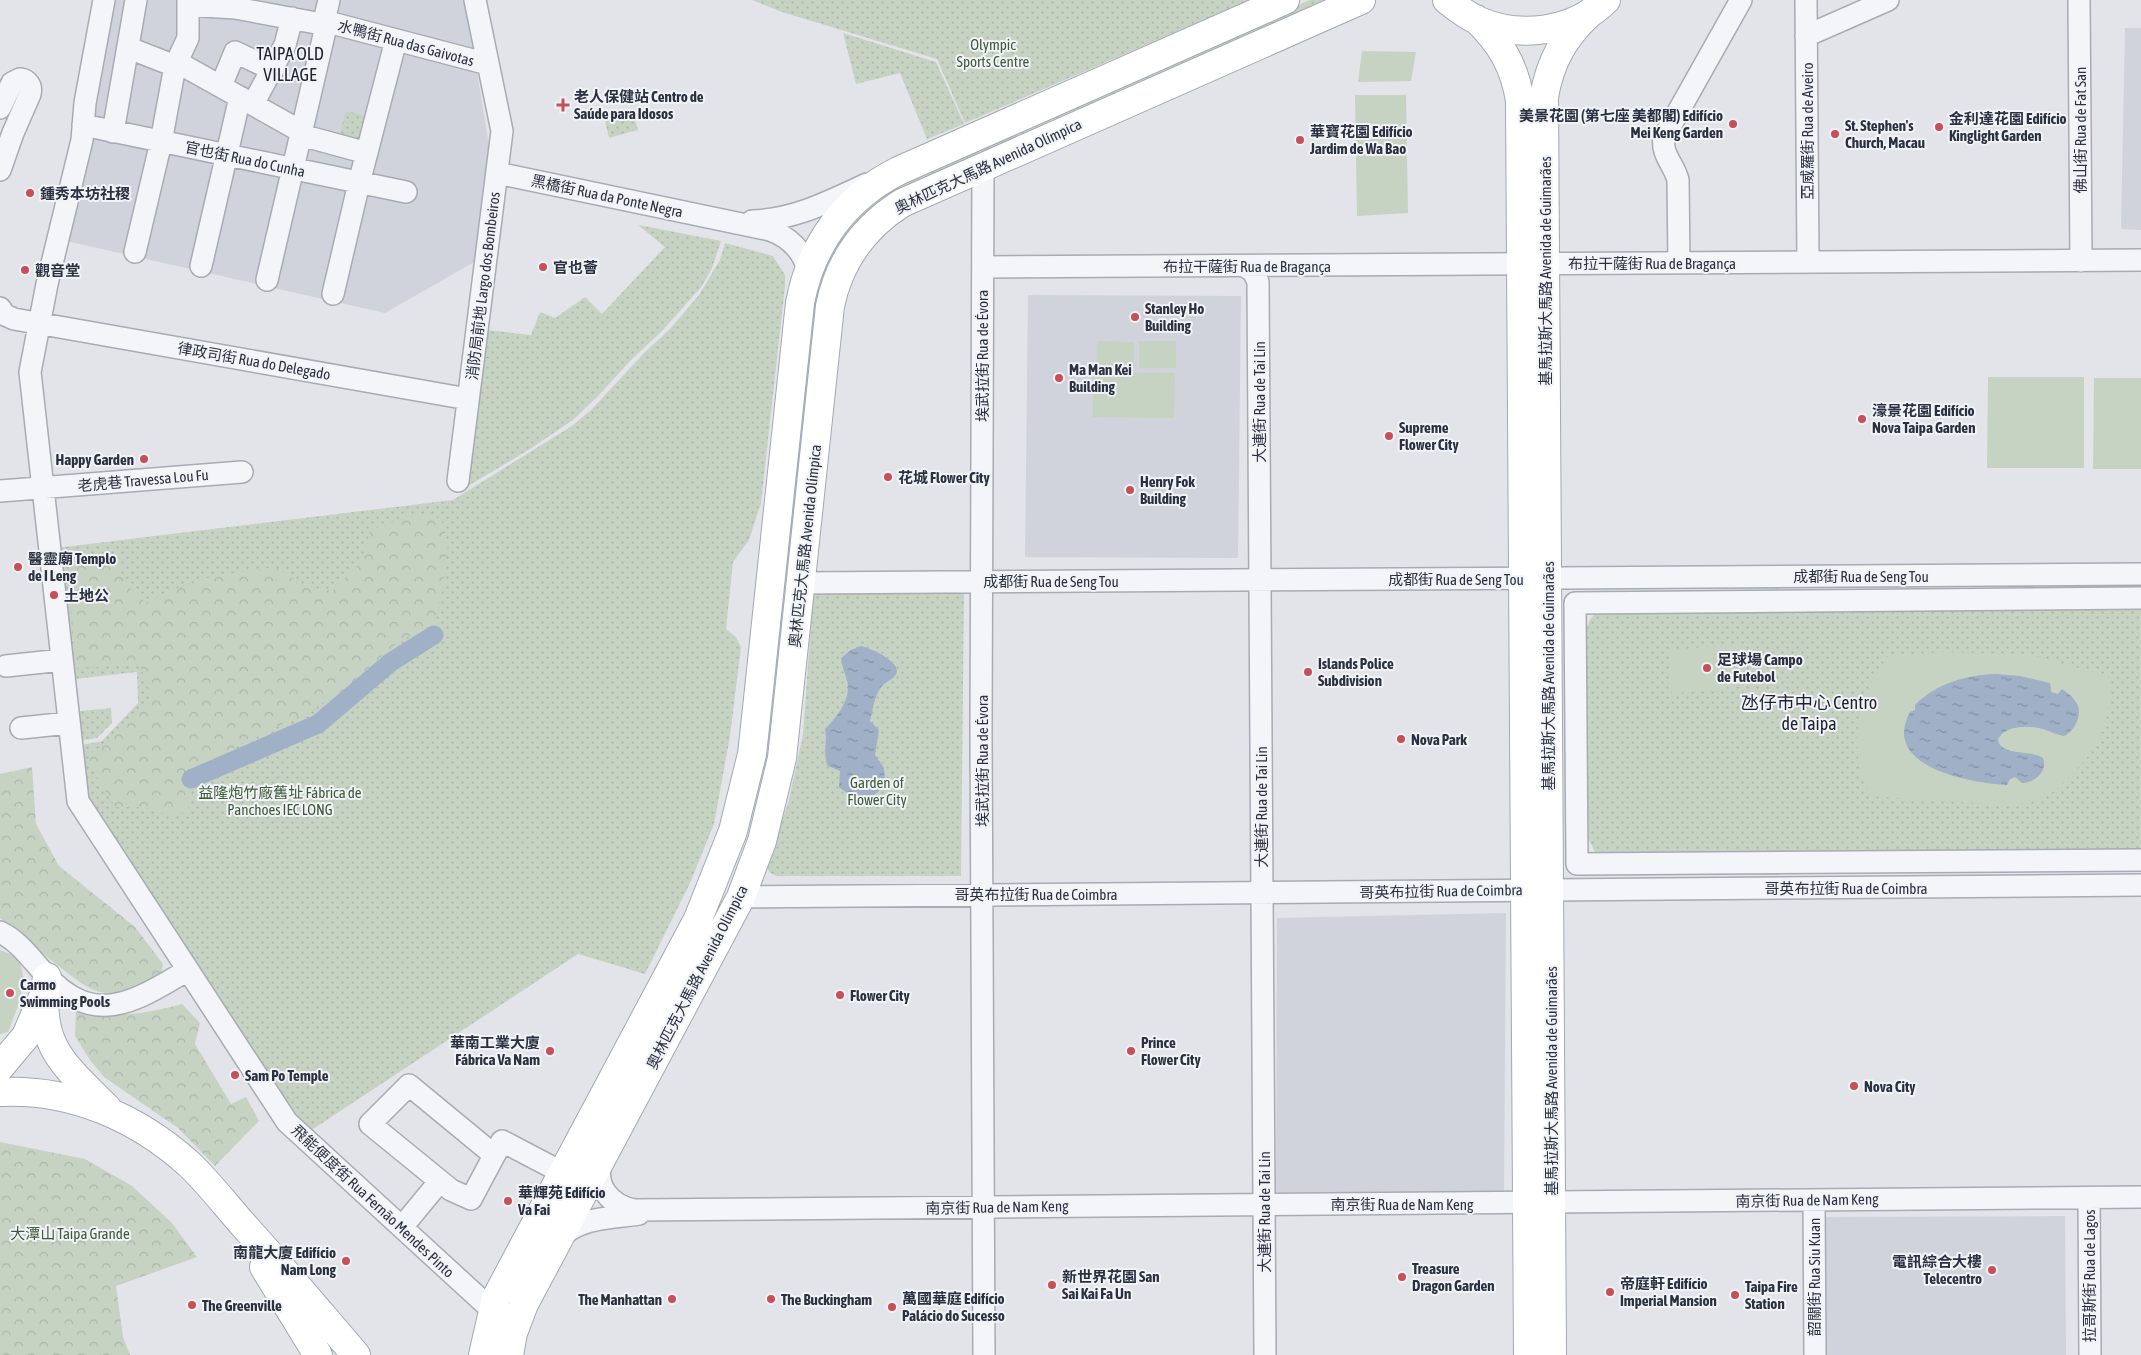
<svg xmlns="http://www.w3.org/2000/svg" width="2141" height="1355" font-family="'Asap Condensed','Noto Sans SC',sans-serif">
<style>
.built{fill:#d0d3db}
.grass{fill:url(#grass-dots)}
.forest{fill:url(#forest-crowns)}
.pitch{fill:#c6d3c3}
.water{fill:url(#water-ripples)}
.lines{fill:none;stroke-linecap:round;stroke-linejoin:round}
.canal{stroke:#9fb0c7;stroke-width:19}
.minor-casing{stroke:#a7abb3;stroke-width:24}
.major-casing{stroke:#a2a8b4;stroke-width:30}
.minor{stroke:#f4f5f8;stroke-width:21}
.major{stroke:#fff;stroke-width:28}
.poi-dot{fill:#c64f58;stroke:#f1f3f7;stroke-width:2}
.labels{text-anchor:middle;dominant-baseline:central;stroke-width:4;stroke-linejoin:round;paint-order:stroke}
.street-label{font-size:15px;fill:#2b3140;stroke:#f1f3f7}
.park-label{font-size:15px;fill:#3d5b39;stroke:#f1f3f7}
.poi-label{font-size:15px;font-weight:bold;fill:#2b3140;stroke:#f1f3f7;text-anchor:start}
.quarter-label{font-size:18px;fill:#1d2231;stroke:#f1f3f7}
</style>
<defs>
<pattern id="grass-dots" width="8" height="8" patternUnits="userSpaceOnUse" patternTransform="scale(1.25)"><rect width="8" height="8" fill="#c6d3c3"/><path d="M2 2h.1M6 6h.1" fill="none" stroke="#aab6a9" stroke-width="1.8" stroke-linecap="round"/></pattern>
<pattern id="forest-crowns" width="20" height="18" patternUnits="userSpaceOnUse" patternTransform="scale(1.25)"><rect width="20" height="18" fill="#c6d3c3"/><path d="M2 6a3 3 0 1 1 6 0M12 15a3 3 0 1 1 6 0" fill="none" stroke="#aab6a9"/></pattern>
<pattern id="water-ripples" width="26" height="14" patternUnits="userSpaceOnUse" patternTransform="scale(1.25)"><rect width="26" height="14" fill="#9fb0c7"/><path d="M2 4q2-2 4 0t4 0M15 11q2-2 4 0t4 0" fill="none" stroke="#8290a3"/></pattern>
</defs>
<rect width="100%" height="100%" fill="#e2e4e9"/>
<path class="built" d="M99 0H465L489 145 476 261 385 313 53 238Z
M2125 28H2141V230L2121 229Z
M1028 295 1241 296 1238 558 1025 557Z
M1506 913 1504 1194 1276 1195 1277 918Z
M2065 1216 2066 1355H1826V1217Z"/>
<path class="grass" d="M752 0H1250L965 123 937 59 782 12Z
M1310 0H1338L856 227 790 558 786 556 814 281 849 222 903 180Z
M843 33 936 62 964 124 927 139 900 73 856 84Z
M632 109 638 130 609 138 604 116Z
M346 111 376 118 368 148 338 140Z
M638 225 721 241 712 268 702 286 663 330 631 360 598 396 573 420 530 449 468 486 487 330 531 335 540 312 555 318 585 297 602 314 665 247Z
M725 243 773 256 785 275V286L761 503 749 540 733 562 726 629 736 637 741 647 730 736 714 824 690 883 645 974 578 954 304 1135 87 822 81 745 102 741 138 703 137 672 65 680 56 548 453 500 572 426 591 410 645 352 670 329 699 295 720 260Z
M964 590 961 876H776L769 872 766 864 788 804 803 735 813 594Z
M2141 600V858L1596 854 1588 838 1586 629 1590 620 1596 612Z
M111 708 112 723 97 738 73 742 70 712Z"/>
<path class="forest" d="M419 513 441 519 448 544 443 589 434 624 401 640 342 691 304 714 239 745 188 785V812L169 815 143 807H115L89 764 91 753 114 737 153 700 140 665 75 668 69 563 113 557 131 590 146 603 170 591 213 576 276 567C296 581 309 590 333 590L363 560 370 530Z
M32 767 36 824 59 866 135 927 163 964 160 979C141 986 121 996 100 992 77 987 23 934 0 918V774Z
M182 1004 200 1023 195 1044 231 1104 246 1097 259 1121 215 1166 178 1128 104 1077 90 1060 75 1036 76 1011C118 1017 142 1015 182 1004Z
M0 1142 85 1159 132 1186 172 1223 197 1257 116 1286 123 1337 130 1355H0Z"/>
<path class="pitch" d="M1362 51 1416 52 1411 81 1358 82Z
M1355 95H1406L1408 213 1357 216Z
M1097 341 1134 342V368H1096Z
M1139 341H1176V368H1139Z
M1093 372 1175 373 1174 418 1093 417Z
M1988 377H2084V468H1987Z
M2094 378H2141V469H2093Z
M1741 643 1746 685 1672 694 1668 651Z
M1940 652 2026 654 2108 676C2112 707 2106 737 2084 761 2074 772 2056 793 2042 799 2018 808 1987 804 1962 802 1932 801 1901 798 1871 796 1867 787 1860 776 1859 767 1853 725 1863 691 1887 657Z
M0 950 19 957 24 980 18 1006 8 1032 0 1034Z"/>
<path class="water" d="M861 646C870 648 898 660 897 672 896 678 887 681 883 685 874 694 873 710 870 721L879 730 875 755 884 768 885 782 878 792 862 804 839 787 840 771 828 766C822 753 828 741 825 729 835 719 849 702 848 686 847 677 842 668 841 658L851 650Z
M1996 674 2020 676 2050 683 2051 692 2058 694 2062 689C2068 693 2074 698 2077 704 2083 715 2074 732 2064 736 2058 735 2052 732 2046 730 2032 725 2006 724 1998 739 2000 757 2030 749 2043 758 2048 772 2035 782 2022 783L2015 777 2010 779 2007 785C1970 783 1880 767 1910 712L1915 710V705C1937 683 1966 675 1996 674Z"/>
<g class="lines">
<path class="canal" d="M191 779 318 724 391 662 434 635"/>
<g class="minor-casing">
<path id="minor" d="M104 0 85 103 82 140 47 284 30 372 78 801 287 1122 493 1311
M329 0 324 21 488 64
M1806 0 1808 262
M2079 0 2081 261
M188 5 235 8 327 25
M1806 36 1888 0
M129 48 175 66
M177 62 302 132
M221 86 235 52 273 70
M253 104 285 45 292 18
M0 108 12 83 20 79C28 80 32 86 30 94L13 133 0 170
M83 125 406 192
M113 132 136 0
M301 135 367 153
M983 167 981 734 984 1355
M497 173 770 230C789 237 803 251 808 270
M752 221C794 220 830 201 867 184
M135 252 161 142 175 66 188 38V0
M1679 263 1678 180C1674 164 1661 155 1664 137L1741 0
M201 266 240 97
M1244 266 1253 271 1258 282 1265 1355
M984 267 2141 260
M267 280 327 22
M333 294 359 183 396 40
M0 308 5 315 14 319 468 399
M458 481 502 131 475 0
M0 491 242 472
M801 583 2141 574
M2141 598 1575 603 1577 864 2141 860
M6 666 62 660
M21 728 69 723
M741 897 2141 885
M0 932C19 941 31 959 45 974 94 1029 136 1001 188 970
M494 1155 409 1085 370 1124 451 1190 471 1199 502 1141 563 1173
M602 1160C593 1185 610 1206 635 1210L2141 1197
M2089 1198 2090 1355
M1814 1200 1815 1355
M402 1227 440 1181
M560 1238C579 1217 613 1218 639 1214"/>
</g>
<g class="major-casing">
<path id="major" d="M1447 0C1457 8 1467 16 1479 21 1520 39 1574 32 1606 0
M1476 19C1501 43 1515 67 1520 101L1528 1355
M47 977C35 1044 64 1065 107 1108
M0 1067 26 1036 42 999
M0 1092C71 1088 138 1118 189 1164 210 1184 228 1208 247 1229 284 1270 320 1313 356 1355
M264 1267 318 1355
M483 1355 496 1298 698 919 733 831 752 754 755 727 800 303C811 244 845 198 898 171L1285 0
M509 1355 513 1333 524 1304 741 897 762 841 782 758 830 306C839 262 864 227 902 203L1361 0
M1552 1355 1544 97C1550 62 1564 36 1591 12"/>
</g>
<use href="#minor" class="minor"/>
<use href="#major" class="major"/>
</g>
<g class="poi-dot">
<path d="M560.5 97.5h5v5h5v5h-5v5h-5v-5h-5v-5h5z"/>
<circle cx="1733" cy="124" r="5"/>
<circle cx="1939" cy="127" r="5"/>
<circle cx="1835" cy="134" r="5"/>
<circle cx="1300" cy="140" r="5"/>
<circle cx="30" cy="193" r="5"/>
<circle cx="543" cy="267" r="5"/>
<circle cx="25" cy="270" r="5"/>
<circle cx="1135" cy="317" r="5"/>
<circle cx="1059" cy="378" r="5"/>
<circle cx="1862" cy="419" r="5"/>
<circle cx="1389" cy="436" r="5"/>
<circle cx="144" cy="459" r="5"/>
<circle cx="888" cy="477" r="5"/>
<circle cx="1130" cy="490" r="5"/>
<circle cx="18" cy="567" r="5"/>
<circle cx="54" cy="595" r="5"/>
<circle cx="1707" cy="668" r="5"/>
<circle cx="1308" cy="672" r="5"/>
<circle cx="1401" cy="739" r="5"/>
<circle cx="10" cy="993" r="5"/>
<circle cx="840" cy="995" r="5"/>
<circle cx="550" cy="1051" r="5"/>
<circle cx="1131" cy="1051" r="5"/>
<circle cx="235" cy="1075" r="5"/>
<circle cx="1854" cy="1086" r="5"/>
<circle cx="508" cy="1201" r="5"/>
<circle cx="346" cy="1261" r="5"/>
<circle cx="1992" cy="1270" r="5"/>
<circle cx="1402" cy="1277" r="5"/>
<circle cx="1052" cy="1285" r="5"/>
<circle cx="1610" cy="1292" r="5"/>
<circle cx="1735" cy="1295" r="5"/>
<circle cx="672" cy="1299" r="5"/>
<circle cx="771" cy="1299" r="5"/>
<circle cx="192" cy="1305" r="5"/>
<circle cx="892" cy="1307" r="5"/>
</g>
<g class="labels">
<g class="street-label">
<text transform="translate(406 43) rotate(15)">水鴨街 Rua das Gaivotas</text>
<text transform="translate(2080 130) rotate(-90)">佛山街 Rua de Fat San</text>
<text transform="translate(1807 131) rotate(-90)">亞威羅街 Rua de Aveiro</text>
<text transform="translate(245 159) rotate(12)">官也街 Rua do Cunha</text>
<text transform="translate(988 166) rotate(-25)">奧林匹克大馬路 Avenida Olímpica</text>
<text transform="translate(607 196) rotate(12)">黑橋街 Rua da Ponte Negra</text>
<text x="1652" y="263">布拉干薩街 Rua de Bragança</text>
<text x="1247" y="266">布拉干薩街 Rua de Bragança</text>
<text transform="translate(1545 271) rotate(-90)">基馬拉斯大馬路 Avenida de Guimarães</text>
<text transform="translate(483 286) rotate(-83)">消防局前地 Largo dos Bombeiros</text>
<text transform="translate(982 356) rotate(-90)">埃武拉街 Rua de Évora</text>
<text transform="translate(254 361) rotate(10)">律政司街 Rua do Delegado</text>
<text transform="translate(1259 402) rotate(-90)">大連街 Rua de Tai Lin</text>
<text transform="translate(143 480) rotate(-5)">老虎巷 Travessa Lou Fu</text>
<text transform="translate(805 546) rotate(-84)">奧林匹克大馬路 Avenida Olímpica</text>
<text x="1861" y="576">成都街 Rua de Seng Tou</text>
<text x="1456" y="579">成都街 Rua de Seng Tou</text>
<text x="1051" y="581">成都街 Rua de Seng Tou</text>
<text transform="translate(1548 676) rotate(-90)">基馬拉斯大馬路 Avenida de Guimarães</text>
<text transform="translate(982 761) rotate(-90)">埃武拉街 Rua de Évora</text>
<text transform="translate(1261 807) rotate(-90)">大連街 Rua de Tai Lin</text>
<text x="1846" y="888">哥英布拉街 Rua de Coimbra</text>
<text transform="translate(1441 891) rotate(-1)">哥英布拉街 Rua de Coimbra</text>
<text x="1036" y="894">哥英布拉街 Rua de Coimbra</text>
<text transform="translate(697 977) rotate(-63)">奧林匹克大馬路 Avenida Olímpica</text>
<text transform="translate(1551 1081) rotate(-90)">基馬拉斯大馬路 Avenida de Guimarães</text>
<text transform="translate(1807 1200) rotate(-1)">南京街 Rua de Nam Keng</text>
<text transform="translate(373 1201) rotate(43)">飛能便度街 Rua Fernão Mendes Pinto</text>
<text x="1402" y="1204">南京街 Rua de Nam Keng</text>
<text transform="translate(997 1207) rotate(-1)">南京街 Rua de Nam Keng</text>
<text transform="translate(1264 1212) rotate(-90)">大連街 Rua de Tai Lin</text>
<text transform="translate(2089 1276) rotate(-90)">拉哥斯街 Rua de Lagos</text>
<text transform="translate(1814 1277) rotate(-90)">韶關街 Rua Siu Kuan</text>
</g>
<g class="park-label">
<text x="993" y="44">Olympic<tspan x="993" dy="17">Sports Centre</tspan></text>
<text x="877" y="782">Garden of<tspan x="877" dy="17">Flower City</tspan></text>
<text x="280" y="792">益隆炮竹廠舊址 Fábrica de<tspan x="280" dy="17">Panchoes IEC LONG</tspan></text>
<text x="70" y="1233">大潭山 Taipa Grande</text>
</g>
<g class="poi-label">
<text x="574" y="96">老人保健站 Centro de<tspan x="574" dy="17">Saúde para Idosos</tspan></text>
<text x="1723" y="115" text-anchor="end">美景花園 (第七座 美都閣) Edifício<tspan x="1723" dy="17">Mei Keng Garden</tspan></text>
<text x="1949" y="118">金利達花園 Edifício<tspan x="1949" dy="17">Kinglight Garden</tspan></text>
<text x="1845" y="125">St. Stephen's<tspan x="1845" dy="17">Church, Macau</tspan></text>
<text x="1310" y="131">華寶花園 Edifício<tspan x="1310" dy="17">Jardim de Wa Bao</tspan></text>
<text x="40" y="193">鍾秀本坊社稷</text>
<text x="553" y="267">官也薈</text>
<text x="35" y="270">觀音堂</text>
<text x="1145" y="308">Stanley Ho<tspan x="1145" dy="17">Building</tspan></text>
<text x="1069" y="369">Ma Man Kei<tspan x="1069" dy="17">Building</tspan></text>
<text x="1872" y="410">濠景花園 Edifício<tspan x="1872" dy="17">Nova Taipa Garden</tspan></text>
<text x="1399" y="427">Supreme<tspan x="1399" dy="17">Flower City</tspan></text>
<text x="134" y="459" text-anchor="end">Happy Garden</text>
<text x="898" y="477">花城 Flower City</text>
<text x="1140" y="481">Henry Fok<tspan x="1140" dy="17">Building</tspan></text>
<text x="28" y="558">醫靈廟 Templo<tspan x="28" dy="17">de I Leng</tspan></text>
<text x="64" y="595">土地公</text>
<text x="1717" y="659">足球場 Campo<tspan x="1717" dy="17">de Futebol</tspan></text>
<text x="1318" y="663">Islands Police<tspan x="1318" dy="17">Subdivision</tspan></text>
<text x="1411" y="739">Nova Park</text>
<text x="20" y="984">Carmo<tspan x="20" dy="17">Swimming Pools</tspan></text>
<text x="850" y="995">Flower City</text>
<text x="540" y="1042" text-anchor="end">華南工業大廈<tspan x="540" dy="17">Fábrica Va Nam</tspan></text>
<text x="1141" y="1042">Prince<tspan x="1141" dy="17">Flower City</tspan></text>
<text x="245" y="1075">Sam Po Temple</text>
<text x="1864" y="1086">Nova City</text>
<text x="518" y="1192">華輝苑 Edifício<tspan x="518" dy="17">Va Fai</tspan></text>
<text x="336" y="1252" text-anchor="end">南龍大廈 Edifício<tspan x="336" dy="17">Nam Long</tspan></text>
<text x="1982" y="1261" text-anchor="end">電訊綜合大樓<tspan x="1982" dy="17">Telecentro</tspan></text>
<text x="1412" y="1268">Treasure<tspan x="1412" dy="17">Dragon Garden</tspan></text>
<text x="1062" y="1276">新世界花園 San<tspan x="1062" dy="17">Sai Kai Fa Un</tspan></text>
<text x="1620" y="1283">帝庭軒 Edifício<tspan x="1620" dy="17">Imperial Mansion</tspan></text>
<text x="1745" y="1286">Taipa Fire<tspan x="1745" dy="17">Station</tspan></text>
<text x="902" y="1298">萬國華庭 Edifício<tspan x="902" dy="17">Palácio do Sucesso</tspan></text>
<text x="662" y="1299" text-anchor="end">The Manhattan</text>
<text x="781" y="1299">The Buckingham</text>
<text x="202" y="1305">The Greenville</text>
</g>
<g class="quarter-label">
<text x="290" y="53">TAIPA OLD<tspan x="290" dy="21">VILLAGE</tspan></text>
<text x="1809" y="702">氹仔市中心 Centro<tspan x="1809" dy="21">de Taipa</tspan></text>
</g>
</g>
</svg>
